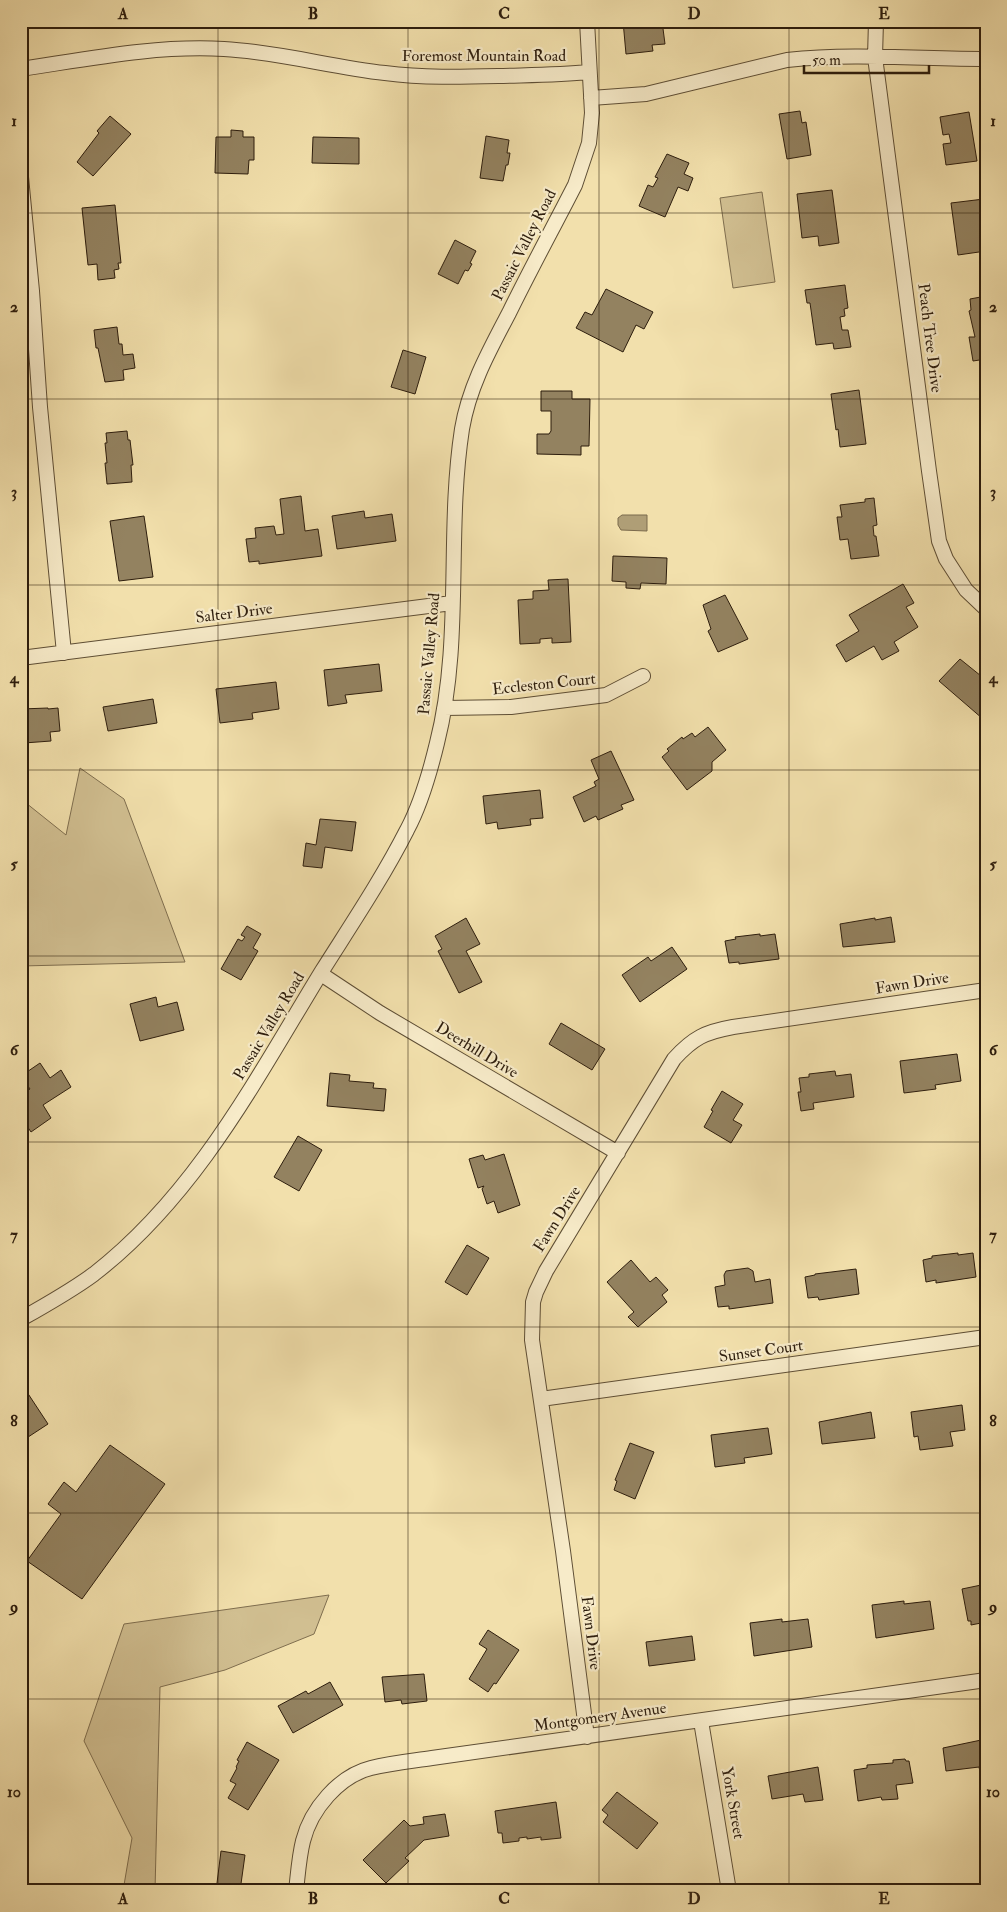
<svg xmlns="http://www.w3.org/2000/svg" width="1007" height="1912" font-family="'IM FELL Double Pica',serif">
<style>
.green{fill:#d1bf91;stroke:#7f6e4f}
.water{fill:#af9e76;stroke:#7b6a4c}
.building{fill:#938260;stroke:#2d1d0d}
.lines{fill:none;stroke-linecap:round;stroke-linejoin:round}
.street-casing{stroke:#5e4e35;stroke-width:16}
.street{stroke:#f7ebc9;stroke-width:14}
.grid{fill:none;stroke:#2d1d0d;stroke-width:1;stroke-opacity:0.55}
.labels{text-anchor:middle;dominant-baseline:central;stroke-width:4.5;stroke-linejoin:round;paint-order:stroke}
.street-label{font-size:16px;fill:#2d1d0d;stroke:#f7ebc9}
.neatline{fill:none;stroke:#2d1d0d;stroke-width:2}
.grid-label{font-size:16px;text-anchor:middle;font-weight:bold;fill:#2d1d0d}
</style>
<rect width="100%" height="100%" fill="#f2e0ac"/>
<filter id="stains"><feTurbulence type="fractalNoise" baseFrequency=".004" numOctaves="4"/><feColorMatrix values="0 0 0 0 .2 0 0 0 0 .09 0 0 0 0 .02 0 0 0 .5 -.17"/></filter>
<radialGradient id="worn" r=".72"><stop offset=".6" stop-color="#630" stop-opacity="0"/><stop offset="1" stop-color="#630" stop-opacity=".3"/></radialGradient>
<path class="green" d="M762 192 775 282 733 288 720 198Z
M80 768 124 799 185 962 21 966V799L66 835Z
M329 1595 314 1634 225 1670 160 1687 155 1891H123L132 1838 84 1741 124 1624Z"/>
<path class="water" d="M622 515H647V531L621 530 618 525V518Z"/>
<path class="building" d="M623 21H662L665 44 652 45 653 51 626 54Z
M800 111 802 123 806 122 811 155 787 159 779 114Z
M969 112 977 161 946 165 943 144 951 143 949 134 943 135 940 117Z
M110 116 131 134 93 176 77 162 99 133 97 131Z
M231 130 243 131V137H254V160H249L248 174 215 173 216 137H231Z
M486 136 509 140 507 153H510L508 165H506L503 181 480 178Z
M313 137 359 138V164L312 163Z
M667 154 689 163 684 174 693 178 688 191 678 187 665 217 639 206 648 185 653 187 658 178 655 177Z
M832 190 839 243 819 246 818 236 802 238 797 194Z
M984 199 986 219H982L986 251 958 255 951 203Z
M115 205 121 263H118L119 269 114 270 115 278 98 280 97 264 88 265 82 208Z
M455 240 476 251 470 263 472 264 468 271 465 270 458 284 438 274Z
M845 285 848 308 844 309 845 316 840 317 842 330H848L851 347 834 349 833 343 816 345 810 303H807L805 290Z
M606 289 653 312 644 329 636 325 623 352 576 328 585 312 592 315Z
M986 296V359L973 361 969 337H975L969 311 971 310 970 299Z
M117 327 119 344H122L123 355 133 354 135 368 123 370 124 380 105 382 98 348H96L94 330Z
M403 350 426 357 415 394 391 387Z
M859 390 866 444 840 447 838 429 836 430 831 394Z
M541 391H572V399H590L589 446H581V455L537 454V434H549L551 431V411H541Z
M127 431 128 440H130L133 465H131L132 482 107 484 105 463H107L105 443H107L106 433Z
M301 496 305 531 318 529 322 556 259 564V561L249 562 246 539 256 538 255 528 274 526 276 535 284 534 280 499Z
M874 498 877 525 873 526 874 536H876L879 556 851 559 848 539 840 540 837 517H842L840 505 865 502V499Z
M364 511 365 518 392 514 396 541 337 549 332 516Z
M144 516 153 577 119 581 110 521Z
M613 556 667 558 666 584 641 583 640 589 626 588V582L612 581Z
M568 579 571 642 552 643V638L540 639V643L520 644 518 600 533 599V591L549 590 548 580Z
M903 584 914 603 906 607 918 627 894 642 899 651 882 660 874 646 846 662 836 645 859 631 849 615Z
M725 595 748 639 718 652 708 631 711 629 703 605Z
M960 659 986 680V716L983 719 939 681Z
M379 664 382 691 345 695 347 703 328 706 324 670Z
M276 682 279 709 252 713 253 719 220 723 216 689Z
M153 699 157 723 108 731 103 707Z
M48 708V709L58 708 60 731 50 732 51 741 24 743 23 734 21 735V709Z
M708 727 726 750 712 762V771L687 790 662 757 669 751 667 749 682 737 683 739 692 733 695 737Z
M611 751 634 800 621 805 623 809 598 820 596 816 584 822 573 797 596 786 594 782 599 779 591 760Z
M540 790 543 818 530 819 531 825 498 829 497 822 486 824 483 796Z
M320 819 356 822 352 851 325 847 322 868 303 866 306 843 316 845Z
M891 917 895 942 843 947 840 924 875 918V920Z
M466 918 480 944 466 951 482 982 459 993 438 951 442 949 435 936Z
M247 926 261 934 253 948 258 951 241 980 221 969 238 939 242 941 245 937 241 935Z
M760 934V936L775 934 779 959 739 964V962L729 963 725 941 736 939 735 937Z
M672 947 687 969 640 1002 622 975 648 957 651 961Z
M156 997 158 1007 177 1002 184 1030 140 1041 130 1004Z
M561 1023 605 1049 592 1070 549 1044Z
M957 1054 961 1081 935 1085 936 1089 904 1093 900 1061Z
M40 1063 50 1078 61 1070 71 1087 43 1105 51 1118 31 1132 21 1117V1095L30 1089 21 1076Z
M835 1071 836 1076 851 1074 854 1097 813 1103 814 1109 801 1111 798 1092H801L799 1078 809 1077V1074Z
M330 1073 350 1075 349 1081 374 1083 373 1088 386 1089 384 1111 327 1106Z
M722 1091 743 1104 733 1120 742 1125 731 1143 704 1127 713 1111 711 1110Z
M298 1136 322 1150 299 1191 274 1177Z
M504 1154 520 1205 498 1213 494 1201 487 1204 482 1189 484 1186 478 1188 469 1159 483 1155 485 1160Z
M467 1245 489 1258 467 1295 445 1282Z
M958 1253V1255L973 1253 976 1277 936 1283V1280L926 1282 923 1260 932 1258V1256Z
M631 1260 650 1282 656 1277 668 1290 662 1295 667 1302 638 1327 628 1317 634 1312 607 1282Z
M748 1268 753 1271 755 1282 770 1279 773 1303 729 1309V1306L718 1307 715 1287 725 1285 724 1275 726 1271Z
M856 1269 859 1294 819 1300 818 1297 808 1298 805 1277 815 1275V1274Z
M21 1383 48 1424 22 1441 21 1440Z
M962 1405 965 1430 950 1432 953 1446 920 1450 918 1436 914 1437 911 1412Z
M871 1412 875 1438 822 1444 819 1422Z
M768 1428 772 1454 744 1458 745 1463 715 1467 711 1435Z
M630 1443 654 1452 635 1499 614 1490 617 1481 615 1480Z
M110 1445 165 1484 82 1599 27 1561 61 1514 48 1504 64 1482 76 1492Z
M986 1584V1622L971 1625V1621H968L962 1589Z
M904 1601V1604L930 1601 934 1629 876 1638 872 1605Z
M782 1619V1622L808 1619 812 1647 754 1656 750 1623Z
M488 1630 519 1650 496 1684 494 1683 488 1692 469 1679 487 1649 479 1644Z
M692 1636 695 1660 649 1666 646 1642Z
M424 1674 427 1701 402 1704 401 1700 385 1702 382 1677Z
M330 1682 343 1705 293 1733 278 1706 306 1691 308 1694Z
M986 1739V1777H981L979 1767 946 1771 943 1748Z
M247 1742 279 1760 248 1810 228 1798 236 1784 230 1781 237 1768 236 1767 239 1761 237 1760Z
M905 1759 906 1761H909L913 1783 896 1785 898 1799 882 1800 881 1797 858 1801 854 1770 867 1768V1765L893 1763V1760Z
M818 1767 823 1800 805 1802 803 1794 772 1799 768 1776Z
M617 1792 658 1823 637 1849 603 1822 608 1815 602 1810Z
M556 1802 561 1838 541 1840V1837L527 1839V1837L519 1838V1841L503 1843 502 1833H498L495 1811Z
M445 1814 449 1836 424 1840 405 1858 409 1861 386 1883 363 1860 404 1820 410 1826 424 1824 423 1817Z
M221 1851 245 1855 240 1891H216Z"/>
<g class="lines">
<g class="street-casing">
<path id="street" d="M876 21 875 57 929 471 939 541 946 559 966 590 986 609
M21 69C88 59 156 45 224 49 279 52 331 67 385 73 423 78 461 77 498 76 529 75 559 75 589 72
M591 98 646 94 787 60C853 53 920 59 986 59
M21 177 32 291 40 407 64 653
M21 658 452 603
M444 708 511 707 606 695 643 676
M321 974 380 1013 618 1153
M21 1319C46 1305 71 1291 94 1274 196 1195 256 1079 322 971 351 925 382 879 407 830 421 804 430 772 437 743 463 641 446 533 462 429 469 387 489 351 509 313 530 270 553 228 575 185L589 143 592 113 587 21
M541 1399 986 1337
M701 1721 729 1891
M587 1737 563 1551 532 1340 533 1302 536 1292 546 1271 674 1059C693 1038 705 1032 733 1027L986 990
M296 1891C298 1874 299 1857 303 1841 311 1809 339 1776 371 1768 391 1763 412 1761 432 1758L986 1680"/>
</g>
<use href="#street" class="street"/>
</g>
<path class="grid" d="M218 21V1891M408 21V1891M599 21V1891M789 21V1891M21 213H986M21 399H986M21 585H986M21 770H986M21 956H986M21 1142H986M21 1327H986M21 1513H986M21 1699H986"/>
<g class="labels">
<g class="street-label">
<text x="484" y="56">Foremost Mountain Road</text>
<text transform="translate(524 245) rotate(-63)">Passaic Valley Road</text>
<text transform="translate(930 338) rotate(83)">Peach Tree Drive</text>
<text transform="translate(234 613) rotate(-7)">Salter Drive</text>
<text transform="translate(429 654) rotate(-85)">Passaic Valley Road</text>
<text transform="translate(544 684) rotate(-6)">Eccleston Court</text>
<text transform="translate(912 983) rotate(-9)">Fawn Drive</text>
<text transform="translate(269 1026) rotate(-59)">Passaic Valley Road</text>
<text transform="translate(477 1050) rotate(31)">Deerhill Drive</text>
<text transform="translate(557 1219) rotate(-58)">Fawn Drive</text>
<text transform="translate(761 1351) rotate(-8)">Sunset Court</text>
<text transform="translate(591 1633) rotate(83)">Fawn Drive</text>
<text transform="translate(600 1717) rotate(-8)">Montgomery Avenue</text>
<text transform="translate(733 1803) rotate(80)">York Street</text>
</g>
</g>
<rect width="1007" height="1912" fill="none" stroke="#f2e0ac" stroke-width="55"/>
<path d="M804 65v8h125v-8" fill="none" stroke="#2d1d0d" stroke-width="2.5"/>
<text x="812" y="65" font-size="15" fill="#2d1d0d" stroke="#f7ebc9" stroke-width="4" paint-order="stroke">50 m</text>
<rect x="28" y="28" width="952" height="1856" class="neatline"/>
<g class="grid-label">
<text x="123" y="19">A</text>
<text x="313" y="19">B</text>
<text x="504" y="19">C</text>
<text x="694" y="19">D</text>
<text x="884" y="19">E</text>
<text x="14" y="126">1</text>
<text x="993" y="126">1</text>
<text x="14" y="312">2</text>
<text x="993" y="312">2</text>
<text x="14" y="497">3</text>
<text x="993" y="497">3</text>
<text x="14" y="683">4</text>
<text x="993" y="683">4</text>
<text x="14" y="869">5</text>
<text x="993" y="869">5</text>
<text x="14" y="1055">6</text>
<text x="993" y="1055">6</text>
<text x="14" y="1240">7</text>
<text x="993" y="1240">7</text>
<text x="14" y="1426">8</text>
<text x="993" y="1426">8</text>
<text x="14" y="1612">9</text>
<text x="993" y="1612">9</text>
<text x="14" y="1797">10</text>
<text x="993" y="1797">10</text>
<text x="123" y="1904">A</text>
<text x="313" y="1904">B</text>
<text x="504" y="1904">C</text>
<text x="694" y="1904">D</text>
<text x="884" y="1904">E</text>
</g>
<rect width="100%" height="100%" filter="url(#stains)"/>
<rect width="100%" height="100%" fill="url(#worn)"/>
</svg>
